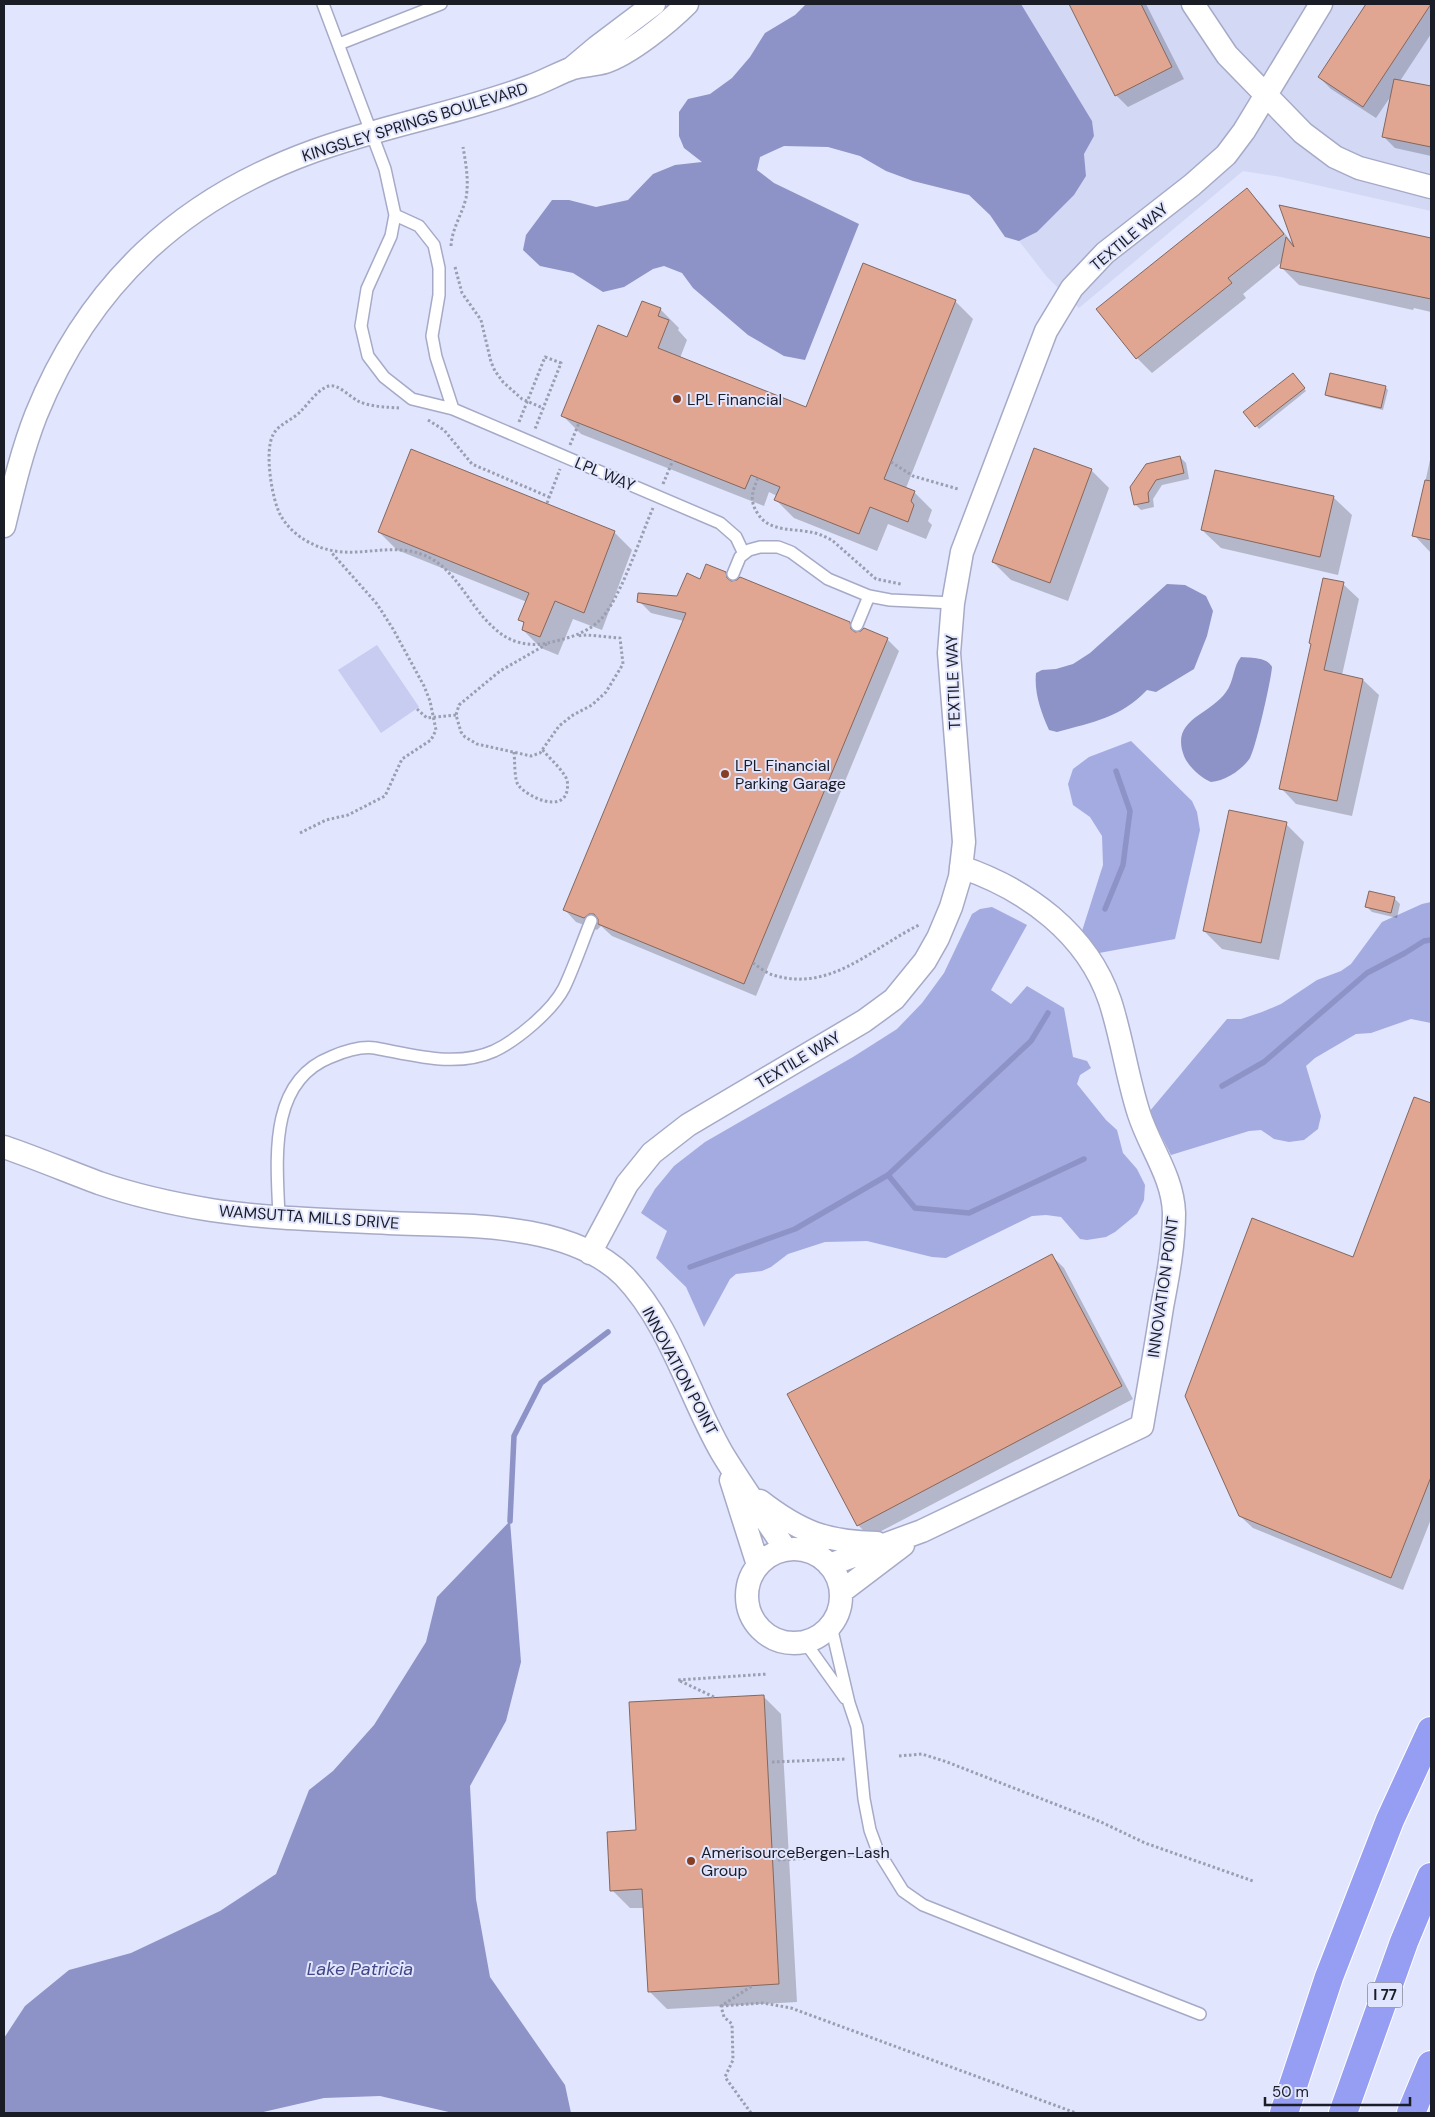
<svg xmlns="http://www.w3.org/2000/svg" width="1435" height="2117" font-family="'DM Sans',sans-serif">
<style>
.built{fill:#d3d8f5}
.green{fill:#c7ccf0}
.forest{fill:#a4abe0}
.water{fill:#8d93c6}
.shadow{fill:#0003}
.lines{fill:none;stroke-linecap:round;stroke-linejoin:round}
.stream{stroke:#8d93c6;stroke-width:5.5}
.building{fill:#e0a692;stroke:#85675d}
.service-casing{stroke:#a6aac7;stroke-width:14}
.minor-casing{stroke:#a6aac7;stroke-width:25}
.motorway-casing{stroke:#fff;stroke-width:30}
.path{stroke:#9b9eb1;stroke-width:3;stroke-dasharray:2.5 2.5;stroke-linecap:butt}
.service{stroke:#fff;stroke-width:11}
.minor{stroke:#fff;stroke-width:22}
.motorway{stroke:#969ef3;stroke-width:28}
.poi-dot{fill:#873e23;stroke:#e1e5fd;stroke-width:2}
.labels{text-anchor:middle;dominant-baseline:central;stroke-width:4;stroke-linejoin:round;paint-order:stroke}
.shield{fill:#e1e5fd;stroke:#565866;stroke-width:1}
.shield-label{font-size:15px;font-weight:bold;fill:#1a1c26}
.street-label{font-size:16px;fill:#1a1c26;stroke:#e1e5fd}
.poi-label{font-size:16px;fill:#1a1c26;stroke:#e1e5fd;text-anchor:start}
.water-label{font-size:18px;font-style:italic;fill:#424686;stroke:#e1e5fd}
</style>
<rect width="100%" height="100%" fill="#e1e5fd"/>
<path class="built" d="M1021 4H1431V211L1281 177 1243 171 1079 308 1047 277 1019 241 1037 232 1086 176 1084 154 1094 136 1092 121Z"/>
<path class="green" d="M377 645 419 707 381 733 338 670Z"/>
<path class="forest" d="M1131 741 1192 801 1197 812 1200 830 1175 939 1099 953 1082 931 1103 865 1102 836 1090 817 1073 805 1068 784 1073 769 1089 757Z
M1431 902V1023L1411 1019 1371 1033 1356 1034 1315 1058 1306 1066 1321 1116 1318 1129 1304 1140 1289 1142 1274 1139 1261 1130 1249 1131 1171 1155 1149 1112 1227 1019H1241L1262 1012 1281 1004 1317 980 1341 971 1351 964 1382 922 1422 904Z
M992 907 1027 925 991 990 1011 1004 1027 986 1064 1008 1073 1057 1087 1061 1091 1068 1080 1075 1077 1084 1106 1120 1117 1130 1123 1153 1137 1169 1145 1185 1144 1200 1137 1214 1115 1232 1106 1237 1087 1240 1080 1239 1061 1217 1046 1215 1032 1216 946 1258 932 1257 867 1241 825 1242 788 1254 771 1267 762 1271 736 1274 730 1279 704 1327 686 1287 656 1258 667 1231 641 1213 655 1189 674 1166 705 1142 853 1057 897 1029 922 1003 944 973 972 914 980 909Z"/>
<path class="water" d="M806 4H1021L1092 121 1094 136 1084 154 1086 176 1074 195 1037 232 1019 241 1005 237 990 215 969 195 913 181 886 171 860 156 828 147 784 146 760 157 757 170 774 183 859 224 805 360 784 356 748 335 693 288 682 273 664 266 653 269 624 287 603 292 573 273 540 266 523 250 526 235 552 200H569L596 207 628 200 653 174 675 165 702 162 684 148 679 136V112L688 99 710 94 732 78 750 57 765 33 795 15Z
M1167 584 1185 585 1206 596 1213 611 1207 636 1194 669 1156 692 1147 690C1120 718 1093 722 1057 732L1049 730C1041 712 1034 693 1036 673L1042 670 1056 669 1073 664 1090 653Z
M1241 657C1252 658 1267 657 1272 667 1271 681 1256 747 1250 758 1242 770 1225 781 1211 782 1201 778 1188 766 1184 756 1170 719 1209 716 1226 692 1234 682 1233 666 1241 657Z
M510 1521 521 1662 506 1721 470 1786 476 1899 490 1977 565 2085 571 2113H453L380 2096 324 2098 259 2113H4V2038L25 2006 69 1970 131 1953 220 1911 276 1874 309 1790 333 1771 374 1725 426 1642 437 1597Z"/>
<path class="shadow" d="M1070 4H1146L1184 79 1128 107 1116 95Z
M1367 4H1431V34L1400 81 1431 88V156L1395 148 1383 136 1393 93 1376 118 1331 89 1319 77Z
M1247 190 1262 205 1294 245 1431 238V312L1414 308 1413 310 1299 285 1281 267 1282 262 1243 294 1246 298 1152 373 1137 358Z
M955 301 973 319 906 488 914 492 932 510 928 521 932 525 926 539 888 524 877 551 794 518 776 500 777 496 769 492 764 506 581 434 563 416 628 338 660 309 679 328 678 330 687 340 680 358 806 409Z
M1295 377 1306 391 1259 429 1245 412Z
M1385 387 1388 390 1383 410 1329 397 1326 395Z
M1431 455V553L1414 535Z
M1180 457 1186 463 1189 479 1162 485 1153 499 1154 507 1141 510 1135 504 1131 487Z
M1091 470 1109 488 1068 601 1011 580 993 562Z
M1333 497 1352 515 1338 575 1221 548 1202 530Z
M379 532H614L632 550 602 630 573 619 558 655 541 648 523 630 525 625 520 619 527 602 397 550Z
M725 573 734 582 849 623 859 633 887 639 899 651 756 996 612 936 601 926 597 930 576 922 564 909 684 621 651 613 639 601 678 597 701 580Z
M1343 584 1359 599 1342 675 1363 680 1379 695 1352 816 1296 804 1281 788Z
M1286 824 1304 842 1279 960 1222 949 1204 931Z
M1394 898 1400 904 1397 918 1372 912 1366 906Z
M1415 1098 1431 1104V1519L1403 1590 1253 1528 1240 1516 1354 1259Z
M1052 1256 1064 1268 1133 1399 870 1537 858 1525Z
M763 1696 781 1714 797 2002 667 2009 649 1991 644 1908H630L612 1890 637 1832Z"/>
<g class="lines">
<path class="stream" d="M1105 909 1123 865 1130 811 1116 771
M1222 1086 1264 1062 1367 973 1405 953 1424 941 1431 940
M888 1175 915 1208 969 1213 1084 1159
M690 1267 795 1229 888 1175 1031 1041 1048 1013
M510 1521 514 1436 541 1383 608 1332"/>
</g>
<path class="building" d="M1069 4H1141L1172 67 1115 96Z
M1366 4H1431L1363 107 1318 77Z
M1394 79 1431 86V147L1382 137Z
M1247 188 1284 234 1228 278 1232 283 1136 359 1096 309Z
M1279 205 1431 238V299L1280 268 1286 237 1294 247Z
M863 263 956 300 884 479 915 491 911 501 914 505 908 522 870 507 859 534 774 500 780 487 751 475 745 489 561 416 598 325 627 337 642 301 661 308 658 316 669 320 658 348 806 407Z
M1293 373 1305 388 1255 427 1243 412Z
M1330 373 1386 386 1381 408 1325 395Z
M1034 448 1092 469 1050 583 992 562Z
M411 449 615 531 584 613 555 601 540 637 522 630 524 622 518 620 529 593 378 532Z
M1180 456 1184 473 1156 480 1148 493 1149 502 1134 505 1130 487 1146 464Z
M1215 470 1334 496 1320 557 1201 530Z
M1425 480 1431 481V540L1412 536Z
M706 564 726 572 727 578 731 581 737 580 740 577 850 622 851 629 855 632 861 631 864 628 888 638 744 984 598 924V919L594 914H589L584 918 563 910 686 613 637 602 638 593 677 596 687 573 700 579Z
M1323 578 1344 582 1324 670 1363 679 1337 801 1279 789 1311 644 1309 643Z
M1229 810 1287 822 1261 943 1203 931Z
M1369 891 1395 897 1391 913 1365 907Z
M1414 1097 1431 1103V1477L1391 1578 1239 1516 1185 1396 1252 1218 1353 1257Z
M1052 1254 1122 1386 857 1526 787 1394Z
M764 1695 779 1984 648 1992 642 1889 610 1891 607 1832 636 1830 629 1702Z"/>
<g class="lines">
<g class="service-casing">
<path id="service" d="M323 4 385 169 395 215 391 236 367 289 361 326 368 356 384 377 412 399 453 409 720 523 736 537 744 554
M339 44 441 4
M395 215 419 226 434 245 439 268V295L432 336 436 357 453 409
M733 574 740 557 749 550 760 547H778L791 552 828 579 869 596 890 600 953 603
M857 625 869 596
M279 1217C277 1162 267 1082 331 1057 345 1051 360 1046 375 1048 414 1055 456 1068 494 1051 517 1040 552 1011 564 988 574 967 582 943 591 921
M831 1626 849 1703 857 1727 864 1799 870 1830 877 1849 903 1891 923 1905 973 1925 1200 2014
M805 1642 845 1698"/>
</g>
<g class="minor-casing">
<path id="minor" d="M1193 4 1227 55 1303 133 1335 157 1359 168 1431 187
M572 68 597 47 654 4
M4 526C13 489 22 451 36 415 89 284 181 199 314 151 385 125 460 113 531 86 545 81 559 73 573 68 583 65 595 65 605 62 630 54 669 22 687 4
M4 1147C36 1158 67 1171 99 1183 134 1195 174 1204 211 1210 270 1219 330 1220 389 1223 462 1226 569 1221 624 1276 671 1325 689 1396 722 1453 742 1486 765 1518 786 1550
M590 1253 627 1184 652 1153 688 1125 864 1021 894 999 925 961 938 938 951 907 960 877 964 842 949 653 953 603 962 552 1046 331 1072 288 1105 253 1192 185 1226 155 1244 131 1321 4
M731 1480 758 1565
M760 1501C800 1532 826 1542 877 1543
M747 1596a47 47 0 1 1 94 0a47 47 0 1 1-94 0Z
M829 1565 922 1531 1142 1426C1149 1386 1156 1346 1162 1307 1168 1276 1174 1244 1174 1213 1173 1177 1150 1148 1139 1114 1127 1077 1122 1038 1110 1001 1087 933 1026 889 961 867
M841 1592 903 1545"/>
</g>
<g class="motorway-casing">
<path id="motorway" d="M1284 2113 1329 1977 1390 1820 1431 1731
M1343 2113 1404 1942 1431 1877
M1411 2113 1431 2065"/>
</g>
<path class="path" d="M451 246C452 228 462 215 466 198 469 181 466 164 463 147
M455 267 462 293 481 320 491 362 495 371 503 382 522 399 543 408
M399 408C387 407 370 407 358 401 350 397 339 384 329 386 318 389 309 403 301 411 293 420 278 424 273 435 264 451 272 501 281 516 286 525 296 535 305 540 350 567 384 538 426 556 456 569 470 607 493 627 509 643 530 648 552 642 569 638 586 633 599 621 619 603 641 535 653 508
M428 420 444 430 472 464 549 497
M519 422 545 357 561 363 535 429
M570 445 579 423
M891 462 913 476 958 489
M758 478C752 492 749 501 758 514 770 533 796 528 815 533 822 535 828 538 833 541L876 579 901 584
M663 484 673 460
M547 503 560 469
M547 644 500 671 459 705 456 715 461 732 465 737 477 744 531 756 540 753 559 726 573 715 592 705 606 692 623 664 620 638 587 635 577 636
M417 709 427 718 456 715
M514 752C515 760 514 782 519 786 528 797 562 813 567 791 568 786 568 780 565 776 559 766 549 758 542 749
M300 833 326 820 348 815 385 796 402 759 431 740 436 730 430 701 424 686 393 629 377 604 331 552
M753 963C759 967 766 973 773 975 830 993 872 948 919 925
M714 1697 678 1680 768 1674
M899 1756 922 1754 947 1762 1101 1822 1145 1843 1253 1881
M772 1762 847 1759
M778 1860 859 1855 864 1853
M721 2006 763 2003 791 2008 1076 2113
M751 2113 725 2077 733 2060 732 2024 724 2017 721 2006 752 1986"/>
<use href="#service" class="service"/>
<use href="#minor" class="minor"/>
<use href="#motorway" class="motorway"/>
</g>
<g class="poi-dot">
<circle cx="677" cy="399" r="5"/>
<circle cx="725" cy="774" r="5"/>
<circle cx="691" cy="1861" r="5"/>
</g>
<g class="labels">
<rect class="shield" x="1367.5" y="1982.5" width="35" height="25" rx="4"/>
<g class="shield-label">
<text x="1385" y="1995">I 77</text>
</g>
<g class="street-label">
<text transform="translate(415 122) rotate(-17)">KINGSLEY SPRINGS BOULEVARD</text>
<text transform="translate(1129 237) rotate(-40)">TEXTILE WAY</text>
<text transform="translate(605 474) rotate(23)">LPL WAY</text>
<text transform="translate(953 682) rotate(-92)">TEXTILE WAY</text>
<text transform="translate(798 1060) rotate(-31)">TEXTILE WAY</text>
<text transform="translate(309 1217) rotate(4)">WAMSUTTA MILLS DRIVE</text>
<text transform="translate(1163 1287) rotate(-82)">INNOVATION POINT</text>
<text transform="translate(680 1371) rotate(62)">INNOVATION POINT</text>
</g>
<g class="poi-label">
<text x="687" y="399">LPL Financial</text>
<text x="735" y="765">LPL Financial<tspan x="735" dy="18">Parking Garage</tspan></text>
<text x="701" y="1852">AmerisourceBergen-Lash<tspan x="701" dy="18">Group</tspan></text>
</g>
<g class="water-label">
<text x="360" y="1969">Lake Patricia</text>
</g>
</g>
<rect width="1435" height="2117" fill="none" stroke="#1a1c26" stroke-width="10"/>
<path d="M1265 2097v8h145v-8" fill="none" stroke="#1a1c26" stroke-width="2.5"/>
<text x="1272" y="2097" font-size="15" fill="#1a1c26" stroke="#e1e5fd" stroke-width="4" paint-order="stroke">50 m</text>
</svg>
